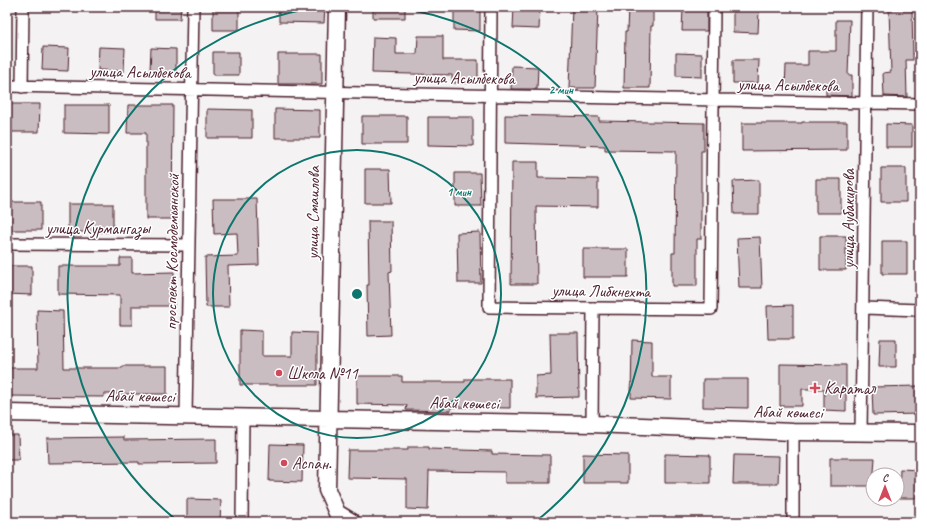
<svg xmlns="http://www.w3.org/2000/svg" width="927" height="529" font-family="Caveat,sans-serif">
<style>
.building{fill:#cabdc1;stroke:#4a1f2b}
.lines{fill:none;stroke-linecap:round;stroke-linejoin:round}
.street-casing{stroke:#4a1f2b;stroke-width:14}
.secondary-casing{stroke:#4a1f2b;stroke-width:19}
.street{stroke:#fff;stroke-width:11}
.secondary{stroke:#fff;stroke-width:16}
.ring{fill:none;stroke:#0f766e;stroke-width:2}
.poi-dot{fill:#d1495b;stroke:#fff;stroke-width:1.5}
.labels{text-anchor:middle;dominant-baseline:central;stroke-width:3;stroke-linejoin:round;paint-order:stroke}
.street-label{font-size:17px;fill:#4a1f2b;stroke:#fff}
.poi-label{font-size:17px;fill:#4a1f2b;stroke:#fff;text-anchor:start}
.centre{fill:#0f766e;stroke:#fff;stroke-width:2}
.ring-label{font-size:12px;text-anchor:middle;font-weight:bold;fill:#0f766e;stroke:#fff;stroke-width:3;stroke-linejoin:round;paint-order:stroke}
</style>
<rect width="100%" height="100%" fill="#f4f2f2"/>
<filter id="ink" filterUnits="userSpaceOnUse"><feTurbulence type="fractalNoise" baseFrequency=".025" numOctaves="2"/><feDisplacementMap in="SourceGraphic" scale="8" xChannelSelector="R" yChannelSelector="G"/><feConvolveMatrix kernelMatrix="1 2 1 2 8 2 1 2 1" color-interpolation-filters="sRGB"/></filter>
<g filter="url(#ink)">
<path class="building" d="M155 7H181L180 19H155Z
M213 7H239V30H213Z
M279 7H325L324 23 279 22Z
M373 7H405V18H373Z
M454 7 480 8V31L454 30Z
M514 7H540L539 29 513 28Z
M572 7H598L595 88H569Z
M628 7H653V26H651L650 88H624L625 32H627Z
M683 8H707V31H682Z
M733 9 759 10 758 33 733 32Z
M912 9 913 60H906L907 97 884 96 883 73 891 72 889 10Z
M836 20H850L848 75H852V96L826 95V88H785L786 65H808V51H836Z
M418 36H443V60H478V83H452V75L372 73 373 37 396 38V54H417Z
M43 47 69 48 68 71 42 70Z
M99 47 125 48 124 71 98 70Z
M151 48 176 49V72L150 71Z
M213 52H239V75H213Z
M676 53 702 54V77L676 76Z
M278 54H322V84H278Z
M733 60H759L758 83H733Z
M512 66 538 67 537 89H511Z
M7 104H40L39 132H7Z
M64 105H109V134L64 133Z
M128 105H173L172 219H146V133H127Z
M207 109 252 110V138H207Z
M275 109 320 110V138H275Z
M505 115 599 117V121L704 123V151H701V239H697V286H672V253H675L676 151 605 150V146L505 143Z
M362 116H407V144H362Z
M428 117H473V146L428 145Z
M802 122H847V150L742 151V123H802Z
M886 124 912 125V147H886Z
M512 162H538V178L598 179V207L536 206 537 284H511Z
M881 168H906V202H881Z
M365 169H390L391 203H365Z
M455 173H480L481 206H455Z
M816 179H841V213H816Z
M759 180V214H734L733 181Z
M213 199H257L259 265 228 266 229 307H206L205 257 238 256 237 233 214 234Z
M7 202H41V230H7Z
M68 204H113V232H68Z
M368 221H391L392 271 389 272 391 335 368 336 367 285H369Z
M480 232 481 283H458L457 233Z
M820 236H846V270H820Z
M760 237 762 288H739L737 238Z
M882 241H907V274H882Z
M583 249H628V277H583Z
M120 258H132V273L174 272V306H132V325H120V295L58 294V266H120Z
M7 266H32V295L7 294Z
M793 305V339H768L767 306Z
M37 310 63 311 64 368H122V366H167V394H104V397L7 396V368H38Z
M240 330 262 331V356H292V332L317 333V385H240Z
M550 333H578L579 397 536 398V376L551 375Z
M880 339H896V367H879Z
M632 340 652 341V377H671V399L631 398Z
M780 364 846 365V411L824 410V389H802V406H780Z
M357 376H402V382H465V379H510V408L451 407V411L406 410 407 405 357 404Z
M703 379H748V408L703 407Z
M920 386V414L873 415 872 387Z
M7 435H18L19 460H7Z
M124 437V440L216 439V463L139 464V462L48 463 47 438Z
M270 444 303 445 302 482 269 481Z
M408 447H429V449L492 451V454L550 455V483H505V472L429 471 428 510 407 509V479L347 478 348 450H408Z
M583 454 628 455V483H583Z
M665 454 710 455V483H665Z
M734 455 779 456 778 484H733Z
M830 458H875L873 486H830Z
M900 469 920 470V498H899Z
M187 499 221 500 220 522H187Z"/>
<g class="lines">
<g class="street-casing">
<path id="street" d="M491 7 489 307 711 309 714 7
M7 86 920 104
M22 87 23 7
M7 244 189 245
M864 308 920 310
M186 416 193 7
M592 424 593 308
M861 431 867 7
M242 522 243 417
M793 522V432"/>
</g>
<g class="secondary-casing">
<path id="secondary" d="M337 7 327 490 337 513 352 522
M7 413 592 424 793 432 920 433"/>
</g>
<use href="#street" class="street"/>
<use href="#secondary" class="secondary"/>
</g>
</g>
<g class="ring">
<circle cx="357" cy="294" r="144"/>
<path d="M179 522A289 289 0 0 1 322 7M392 7A289 289 0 0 1 535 522"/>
</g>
<g class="poi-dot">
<circle cx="279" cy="373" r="4"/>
<path d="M813 382h4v4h4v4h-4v4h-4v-4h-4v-4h4z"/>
<circle cx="284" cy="463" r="4"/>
</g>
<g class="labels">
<g class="street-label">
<text transform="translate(140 72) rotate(1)">улица Асылбекова</text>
<text transform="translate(464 78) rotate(1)">улица Асылбекова</text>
<text transform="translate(788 85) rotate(1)">улица Асылбекова</text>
<text transform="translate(313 213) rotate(-89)">улица Смаилова</text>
<text transform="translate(848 219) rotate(-90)">улица Аубакирова</text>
<text x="98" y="228">улица Курмангазы</text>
<text transform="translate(172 252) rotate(-89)">проспект Космодемьянской</text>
<text transform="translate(601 291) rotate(1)">улица Либкнехта</text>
<text transform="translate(140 396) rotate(1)">Абай көшесі</text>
<text transform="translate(464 403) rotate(1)">Абай көшесі</text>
<text transform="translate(788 412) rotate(1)">Абай көшесі</text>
</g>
<g class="poi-label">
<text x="287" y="373">Школа №11</text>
<text x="824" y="388">Каратал</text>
<text x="292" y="463">Аспан.</text>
</g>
</g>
<circle cx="357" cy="294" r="6" class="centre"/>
<g class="ring-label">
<text x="561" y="94">2 мин</text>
<text x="459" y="196">1 мин</text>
</g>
<rect width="927" height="529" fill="none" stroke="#fff" stroke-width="24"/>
<rect x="12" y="12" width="903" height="505" fill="none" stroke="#4a1f2b" stroke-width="1.5" filter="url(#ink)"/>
<g transform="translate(885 487)"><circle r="19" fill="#ffffff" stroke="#b7a5aa"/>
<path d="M0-3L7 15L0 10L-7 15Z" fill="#d1495b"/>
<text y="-6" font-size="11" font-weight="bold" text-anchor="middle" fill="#4a1f2b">С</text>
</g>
</svg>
